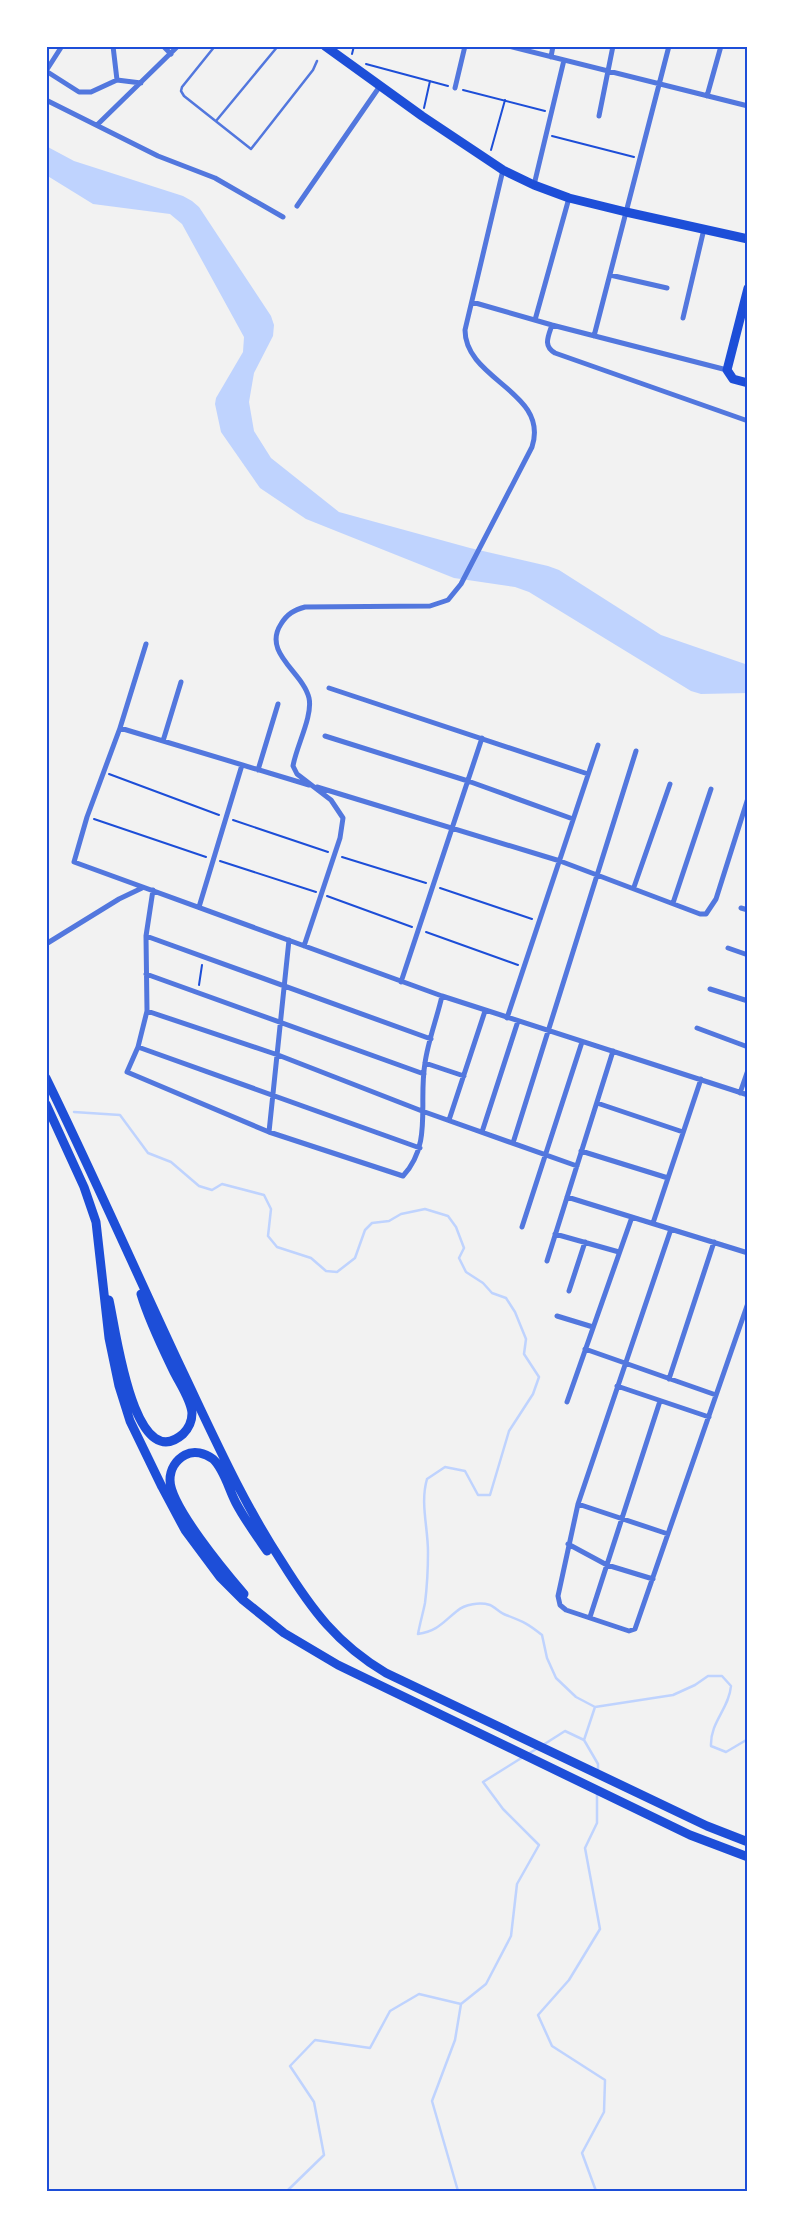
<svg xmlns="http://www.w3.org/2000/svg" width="794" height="2237" font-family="'DejaVu Sans',sans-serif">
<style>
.water{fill:#bfd3fe}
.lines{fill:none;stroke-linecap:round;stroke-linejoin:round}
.stream{stroke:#bfd3fe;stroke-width:2.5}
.path{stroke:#1d4ed8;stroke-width:2}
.service{stroke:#5277de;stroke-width:2.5}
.minor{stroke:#5277de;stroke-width:5}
.primary{stroke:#1d4ed8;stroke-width:9}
.trunk{stroke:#1d4ed8;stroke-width:9}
.neatline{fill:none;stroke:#1d4ed8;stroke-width:2}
</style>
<rect width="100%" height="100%" fill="#f2f2f2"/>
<path class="water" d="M46 146 74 161 183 196 192 201 199 207 271 316 274 325 273 336 254 373 249 402 254 431 271 458 339 512 470 548 548 566 559 570 661 635 748 665V693L701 694 691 691 529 592 515 587 454 578 306 519 260 488 221 432 215 404 216 398 243 352 244 337 182 224 170 214 93 204 46 175Z"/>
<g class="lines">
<path class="stream" d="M74 1112 120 1115 148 1153 171 1162 199 1186 212 1190 222 1184 264 1195 271 1209 268 1236 277 1247 311 1258 326 1271 337 1272 355 1258 365 1230 372 1223 389 1221 401 1214 425 1209 448 1216 456 1227 464 1248 459 1258 466 1272 483 1283 492 1293 506 1298 515 1312 526 1339 524 1354 539 1377 533 1394 509 1431 490 1495H478L465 1471 445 1467 427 1479C420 1503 428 1527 428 1552 428 1569 427 1587 425 1603 423 1613 420 1623 418 1634 438 1631 443 1622 457 1611 465 1604 480 1602 490 1605 495 1607 500 1613 506 1615 524 1622 527 1623 542 1635L547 1658 556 1678 576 1697 595 1707 673 1695 695 1685 708 1676H722L731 1686C729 1709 710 1722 711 1746L726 1752 748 1739
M595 1707 584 1740 598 1764V1771
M543 1745 565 1731 584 1740
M528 1754 538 1748
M287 2191 324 2155 314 2102 290 2066 315 2040 370 2048 390 2011 419 1994 461 2004 486 1984 511 1936 517 1884 539 1845 503 1809 483 1782 523 1757
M458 2191 432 2101 455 2040 461 2004
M596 2191 582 2153 604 2112 605 2080 552 2046 538 2015 569 1980 600 1929 585 1848 597 1823V1792"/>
<path class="path" d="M352 54 354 46
M366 64 448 86
M463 90 545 111
M424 108 430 81
M552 136 634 157
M491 150 505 100
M109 774 219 815
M94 819 206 857
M233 820 328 852
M342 857 426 883
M220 861 316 892
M440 888 532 919
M327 896 412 927
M426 932 518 965
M199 985 202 965"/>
<path class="service" d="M215 46 182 87 181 91 184 96 251 149 313 70 317 61
M216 121 278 46"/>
<path class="minor" d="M113 46 117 80
M163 46 171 54
M508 46 748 106
M551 57 553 46
M46 71 79 92H91L117 80 141 83
M46 71 62 46
M455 88 465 46
M707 96 721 46
M46 100 158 156 215 178 283 217
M599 116 613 46
M97 125 178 46
M534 185 564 60
M297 206 380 86
M610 275 667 288
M472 302 552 325 727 370
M683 318 704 229
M535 320 569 198
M552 325C548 337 543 346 555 353L748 421
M594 336 669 46
M146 644 120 728 87 817 74 862 442 996 748 1095
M329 688 588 774
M120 728 309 785
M325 736 468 781 573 819
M163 741 181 682
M258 770 278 704
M317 787 560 861 700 914H706L716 899 748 798
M634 887 670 784
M153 890 146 936 147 1011 138 1047 127 1072 269 1132 403 1176C433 1143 418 1104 425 1063 428 1041 437 1018 442 996
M673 903 711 789
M199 907 242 765
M741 908 748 910
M146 936 431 1039
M46 944 119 899 142 888
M304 946 340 838 343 818 331 800 297 774 293 766C296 747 313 716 309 698 303 672 262 653 281 624 287 614 294 610 305 607L430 606 448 600 461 584 532 447C550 392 465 380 465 330L503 170
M728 948 748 955
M146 974 424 1074
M401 982 482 738
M710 989 748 1001
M147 1011 278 1055 422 1111 577 1166
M507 1018 598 745
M697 1028 748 1047
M138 1047 420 1148
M425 1063 464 1076
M740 1093 748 1070
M597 1103 683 1132
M449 1120 485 1011
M269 1132 289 940
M482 1132 518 1021
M513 1143 636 751
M581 1151 668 1178
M567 1197 748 1253
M653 1223 701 1079
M522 1227 582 1042
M671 1229 578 1504 558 1596 560 1605 566 1610 629 1631 635 1629 748 1303
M555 1234 619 1252
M547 1261 613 1051
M569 1291 585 1242
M557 1316 593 1327
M585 1349 716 1395
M669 1379 714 1242
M617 1386 709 1417
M567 1402 632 1217
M578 1504 668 1534
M568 1544 607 1565 653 1579
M590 1617 660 1401"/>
<path class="primary" d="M325 46 422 116 503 170 534 185 569 198 626 212 748 239
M748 288 727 370 733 379 748 383"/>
<path class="trunk" d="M46 1078C93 1174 136 1272 181 1368 213 1435 242 1501 282 1562 312 1610 337 1644 386 1673L707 1826 748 1842
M46 1104 84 1187 96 1222 109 1338 119 1386 130 1421 162 1487 185 1530 220 1577 243 1600 284 1633 338 1665 690 1835 748 1857
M109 1300C115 1324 133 1478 183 1434 189 1428 192 1421 192 1413 191 1400 180 1384 174 1372 162 1347 149 1321 141 1294
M244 1594C226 1573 170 1506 170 1480 170 1469 176 1460 185 1455 194 1450 205 1453 213 1459 224 1469 229 1490 236 1503 245 1520 256 1535 267 1551"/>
</g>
<rect width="794" height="2237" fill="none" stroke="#ffffff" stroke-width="95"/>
<rect x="48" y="48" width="698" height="2142" class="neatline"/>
</svg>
